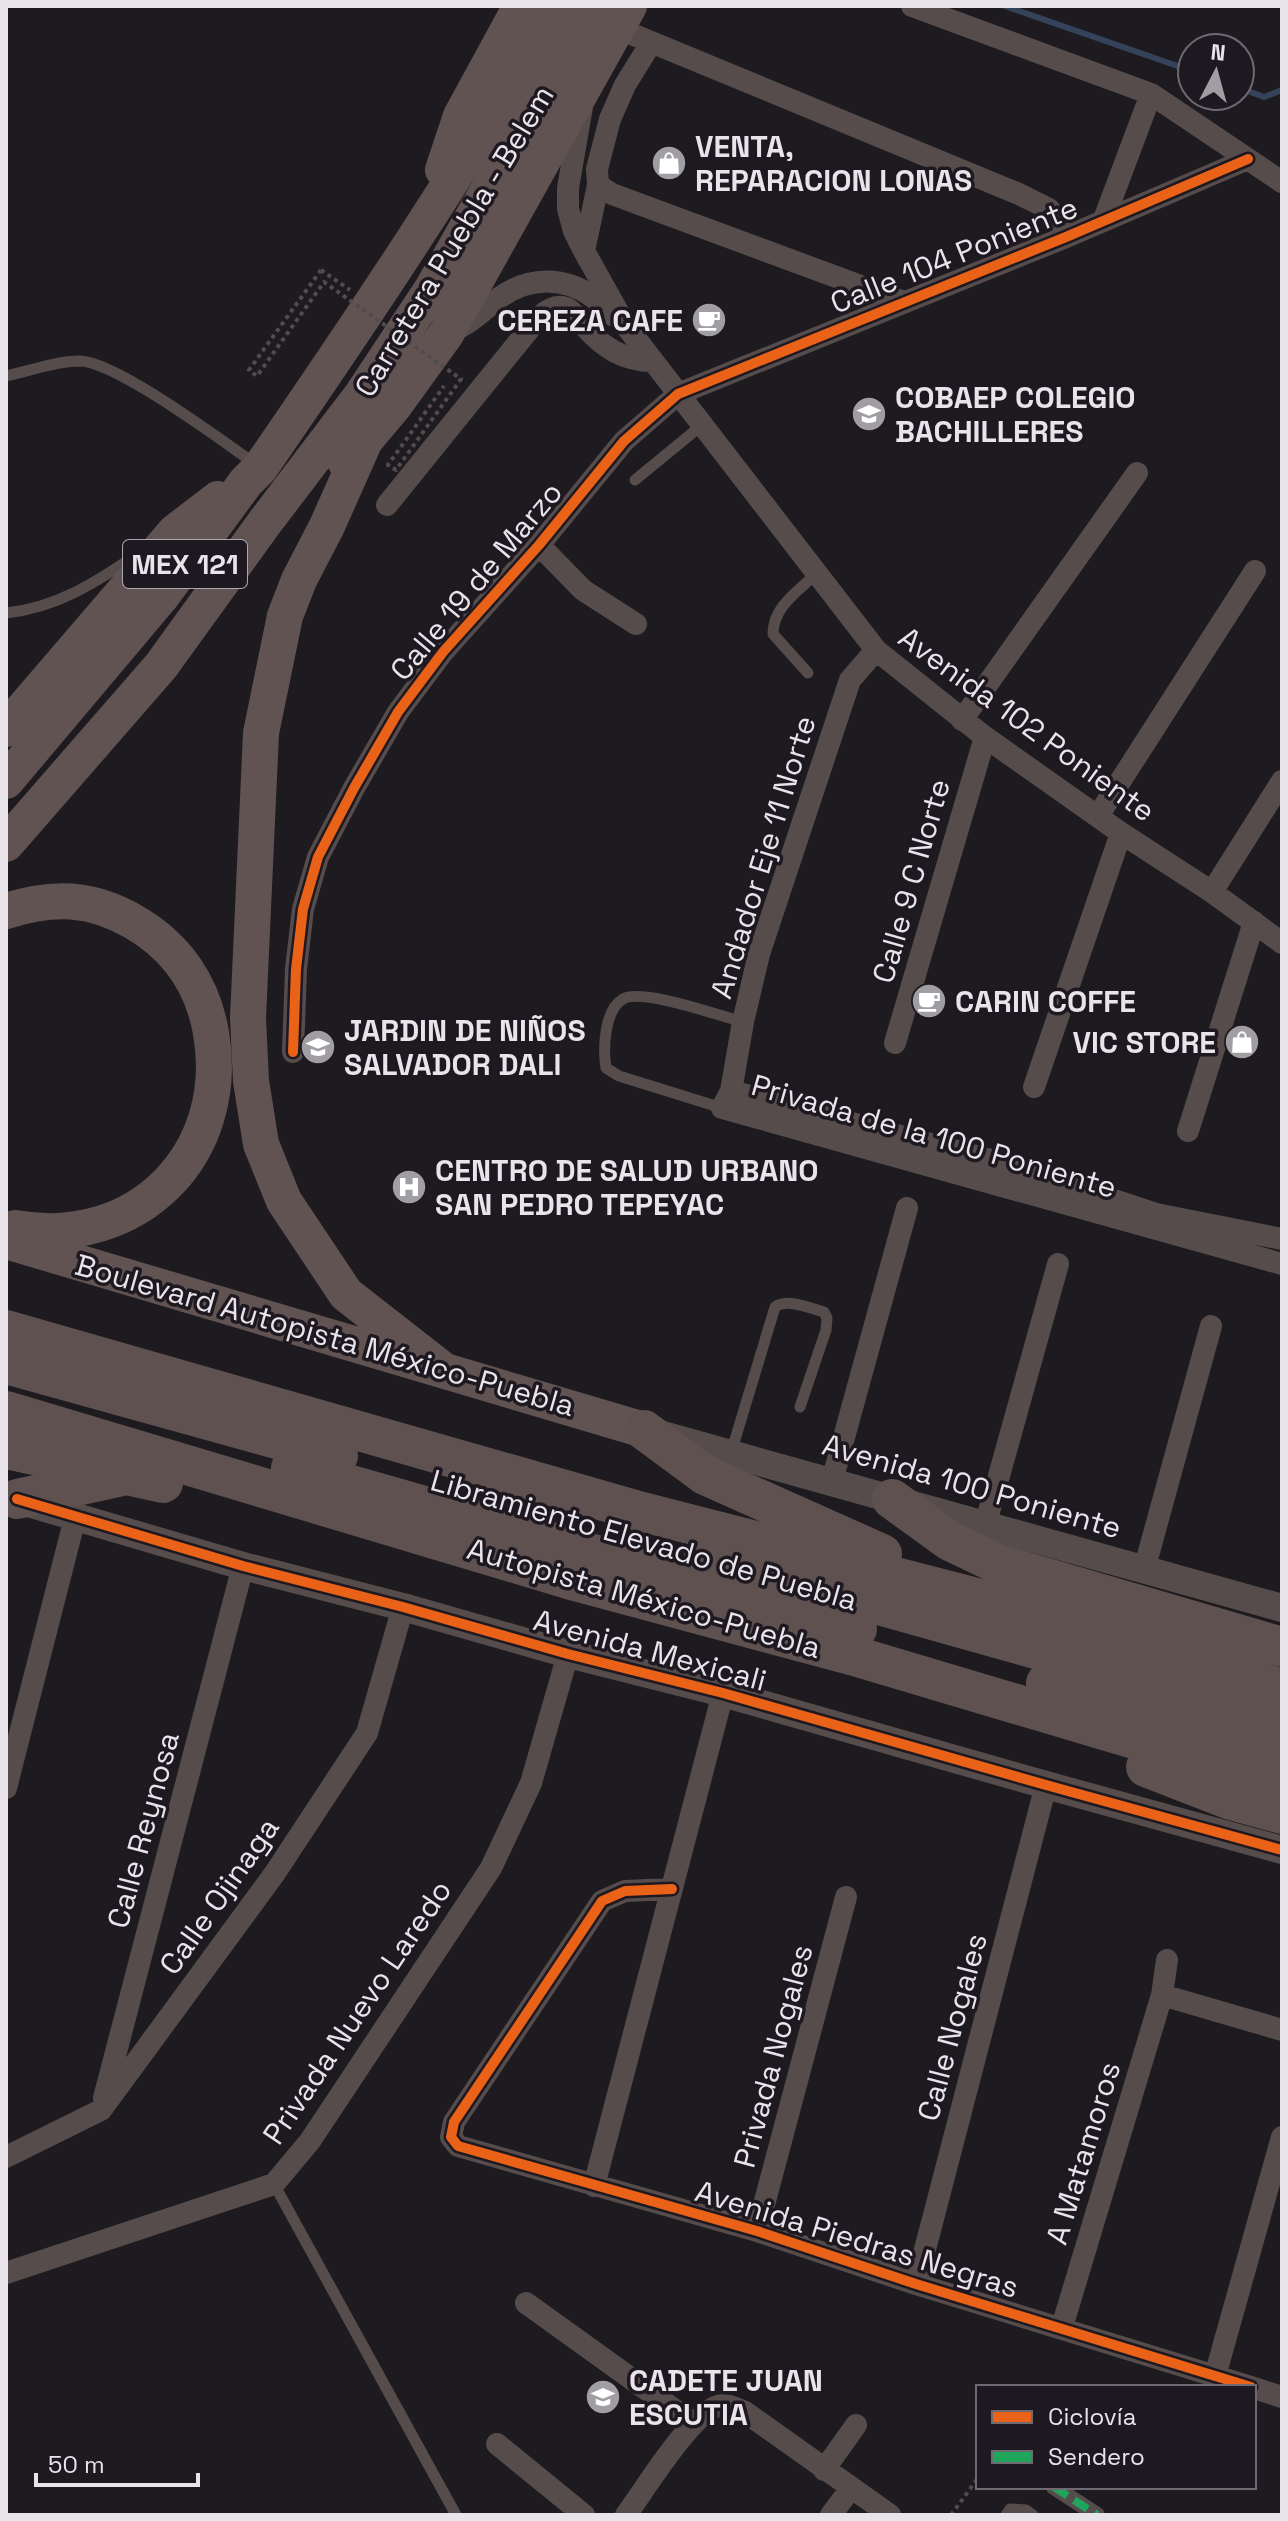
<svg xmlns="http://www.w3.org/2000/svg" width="1288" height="2521" font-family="'Space Grotesk',sans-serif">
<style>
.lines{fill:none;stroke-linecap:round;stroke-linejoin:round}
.stream{stroke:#35435a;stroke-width:6}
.path{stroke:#534b4d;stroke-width:4;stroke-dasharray:4 4;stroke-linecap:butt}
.service{stroke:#564c4b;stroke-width:11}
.pedestrian{stroke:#564c4b;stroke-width:16}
.minor{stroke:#564c4b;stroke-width:22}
.tertiary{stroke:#564c4b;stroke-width:28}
.primary{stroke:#625353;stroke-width:36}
.motorway{stroke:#5e514f;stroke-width:40}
.path-bridge{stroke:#534b4d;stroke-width:4;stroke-dasharray:4 4;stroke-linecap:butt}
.quiet{stroke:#20a55d;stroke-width:8;stroke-dasharray:16 8;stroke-linecap:butt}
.cycleway-casing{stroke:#1e1921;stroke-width:15}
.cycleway{stroke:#ea6118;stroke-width:10}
.labels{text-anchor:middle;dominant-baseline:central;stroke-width:7;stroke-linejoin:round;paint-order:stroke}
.shield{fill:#1e1921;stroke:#aba7ae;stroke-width:2}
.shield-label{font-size:28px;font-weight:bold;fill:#e8e4ea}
.poi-label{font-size:30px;font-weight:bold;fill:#e8e4ea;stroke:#1e1921;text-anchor:start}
.street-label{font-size:30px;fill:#e8e4ea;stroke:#1e1921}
</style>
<rect width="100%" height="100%" fill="#1d1b1f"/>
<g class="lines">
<path class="stream" d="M1005 6 1192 71
M1240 88 1264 97 1282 90"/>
<path class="path" d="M321 270 350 290
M951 2515 978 2478"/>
<path class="service" d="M6 376C29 371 56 361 80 361 117 362 222 441 257 465
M635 480 702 425
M6 613C56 608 95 583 136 555
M808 673 773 634C773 607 797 592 815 575
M722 1108 619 1076 606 1068C603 1049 604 1010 623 999 642 988 720 1016 743 1022
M731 1453 775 1307C788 1298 809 1308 824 1312L827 1318 826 1330 800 1407
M274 2184 456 2515
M1006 2515 1010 2509 1026 2510 1033 2515"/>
<path class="pedestrian" d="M1054 2487 1097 2515"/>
<path class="minor" d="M912 6 1151 94 1282 182
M617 28 1019 194 1049 209 1066 237
M582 107 568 188V209L574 231 584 251 626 326 876 650 985 737 1121 833 1212 892 1282 943
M598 185 612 194 904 302
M1104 219 1151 94
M584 251 598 185 597 169 610 119 625 85 651 43
M452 331C470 324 484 310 499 298 528 277 564 275 594 298 600 303 606 310 612 315
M387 505 539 317C547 310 557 303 568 309 575 313 581 322 586 328 604 348 624 361 653 361
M539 545 583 590 636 624
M876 650 850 680 759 954 743 1022 731 1091 722 1108 1282 1264
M962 720 1137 473
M1098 816 1255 571
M1212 892 1282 781
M895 1043 985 737
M293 1052 296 969 303 909 318 857 354 788 398 712 443 652 539 545 624 441 678 394 1066 237 1248 159
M1034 1087 1121 833
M731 1091 1009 1165 1156 1214 1282 1239
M1188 1131 1254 922
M832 1481 907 1208
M985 1526 1058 1264
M1144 1570 1211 1326
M6 1788 75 1518 72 1502
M672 1889 625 1891 602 1901 454 2122 451 2137 458 2146 757 2231 916 2284 1251 2387
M1162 1995 1282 2030
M104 2098 243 1566
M6 2157 101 2110 275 1873 367 1733 403 1607
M594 2186 723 1693
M757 2231 846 1897
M6 2273 274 2184 310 2141 491 1868 531 1783 568 1654
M916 2284 1046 1785
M526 2303 693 2423
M1062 2327 1162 1995 1167 1960
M1215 2376 1282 2137
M1254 2388 1282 2397
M497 2444 584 2515
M824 2470 856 2425
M626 2515C645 2489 688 2419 715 2407 725 2402 735 2408 745 2412L890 2515
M831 2515 851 2488"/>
<path class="tertiary" d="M663 1435 1282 1608
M18 1500 243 1566 403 1607 568 1654 723 1693 1046 1785 1282 1850"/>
<path class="primary" d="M443 170 461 116 521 6
M363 445 327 526 299 580 285 616 261 733 248 1018 251 1081 261 1144 284 1201 346 1294 442 1369
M346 463 394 406 446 334 629 6
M6 729 175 532 218 499
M6 781 161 597 246 482 260 468C364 317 466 165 557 6
M6 844 161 666 265 522 361 396 432 289 593 6
M6 911C53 896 91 897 134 922 177 947 203 985 211 1033 232 1154 137 1250 15 1228
M6 1241 644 1430"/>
<path class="motorway" d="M6 1330 635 1510 985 1600 1282 1689
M6 1364 338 1456
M6 1411 575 1581 858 1657 1282 1783
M644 1430 705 1475 882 1554
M6 1449 163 1483
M291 1468 857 1629
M17 1499 118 1477
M892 1499 950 1541 996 1563 1282 1647
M704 1556 1282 1718
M1046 1683 1282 1750
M1146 1767 1231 1800 1282 1814"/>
<path class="path-bridge" d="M321 270 249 370 257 376 324 282 461 379 396 470 388 465 444 386"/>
<path class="quiet" d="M1054 2487 1097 2515"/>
<g class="cycleway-casing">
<path id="cycleway" d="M293 1052 296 969 303 909 318 857 354 788 398 712 443 652 539 545 624 441 678 394 1066 237 1248 159
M17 1499 243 1566 403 1607 568 1654 723 1693 1046 1785 1282 1850
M672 1889 625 1891 602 1901 454 2122 451 2137 458 2146 757 2231 916 2284 1251 2387"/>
</g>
<use href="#cycleway" class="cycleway"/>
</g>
<defs>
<g id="shop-disc" transform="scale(1.8)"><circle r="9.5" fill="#a19ea3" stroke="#1e1921"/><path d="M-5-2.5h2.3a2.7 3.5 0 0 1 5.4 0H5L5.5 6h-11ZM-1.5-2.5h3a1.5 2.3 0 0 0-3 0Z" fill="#fff"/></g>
<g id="cafe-disc" transform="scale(1.8)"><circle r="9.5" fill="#a19ea3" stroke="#1e1921"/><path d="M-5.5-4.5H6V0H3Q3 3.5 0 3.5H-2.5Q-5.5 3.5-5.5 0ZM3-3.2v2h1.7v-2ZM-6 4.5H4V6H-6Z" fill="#fff"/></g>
<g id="school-disc" transform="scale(1.8)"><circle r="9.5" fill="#a19ea3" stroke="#1e1921"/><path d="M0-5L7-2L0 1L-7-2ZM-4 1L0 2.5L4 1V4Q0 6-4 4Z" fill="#fff"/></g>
<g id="hospital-disc" transform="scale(1.8)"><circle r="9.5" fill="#a19ea3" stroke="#1e1921"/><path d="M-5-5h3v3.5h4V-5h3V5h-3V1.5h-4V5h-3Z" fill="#fff"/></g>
</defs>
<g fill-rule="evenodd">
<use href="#shop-disc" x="669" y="163"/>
<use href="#cafe-disc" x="709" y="320"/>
<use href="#school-disc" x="869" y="414"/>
<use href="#cafe-disc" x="929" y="1001"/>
<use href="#shop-disc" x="1242" y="1042"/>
<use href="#school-disc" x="318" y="1047"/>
<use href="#hospital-disc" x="409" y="1187"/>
<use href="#school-disc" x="603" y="2397"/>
</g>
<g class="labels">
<rect class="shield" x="123" y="540" width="124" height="48" rx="6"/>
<g class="shield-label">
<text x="185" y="564">MEX 121</text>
</g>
<g class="poi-label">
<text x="695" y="146">VENTA,<tspan x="695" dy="34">REPARACION LONAS</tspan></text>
<text x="683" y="320" text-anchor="end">CEREZA CAFE</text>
<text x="895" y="397">COBAEP COLEGIO<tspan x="895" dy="34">BACHILLERES</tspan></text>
<text x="955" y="1001">CARIN COFFE</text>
<text x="344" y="1030">JARDIN DE NIÑOS<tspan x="344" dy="34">SALVADOR DALI</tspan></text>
<text x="1216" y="1042" text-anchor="end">VIC STORE</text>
<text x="435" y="1170">CENTRO DE SALUD URBANO<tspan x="435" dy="34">SAN PEDRO TEPEYAC</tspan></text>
<text x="629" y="2380">CADETE JUAN<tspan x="629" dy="34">ESCUTIA</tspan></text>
</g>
<g class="street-label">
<text transform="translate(454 241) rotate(-59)">Carretera Puebla - Belem</text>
<text transform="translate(954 255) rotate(-22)">Calle 104 Poniente</text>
<text transform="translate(476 581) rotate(-50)">Calle 19 de Marzo</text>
<text transform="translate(1027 724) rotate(36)">Avenida 102 Poniente</text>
<text transform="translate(763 857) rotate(-73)">Andador Eje 11 Norte</text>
<text transform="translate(911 881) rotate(-74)">Calle 9 C Norte</text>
<text transform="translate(934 1136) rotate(16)">Privada de la 100 Poniente</text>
<text transform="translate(325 1335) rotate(16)">Boulevard Autopista México-Puebla</text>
<text transform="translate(972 1486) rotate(16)">Avenida 100 Poniente</text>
<text transform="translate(644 1540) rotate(16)">Libramiento Elevado de Puebla</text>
<text transform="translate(644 1598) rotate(16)">Autopista México-Puebla</text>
<text transform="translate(650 1650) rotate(15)">Avenida Mexicali</text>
<text transform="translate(143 1830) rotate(-75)">Calle Reynosa</text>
<text transform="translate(219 1896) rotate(-55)">Calle Ojinaga</text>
<text transform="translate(357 2012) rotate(-56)">Privada Nuevo Laredo</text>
<text transform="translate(952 2027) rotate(-75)">Calle Nogales</text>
<text transform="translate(773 2056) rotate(-75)">Privada Nogales</text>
<text transform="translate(1083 2153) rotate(-73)">A Matamoros</text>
<text transform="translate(857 2239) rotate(17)">Avenida Piedras Negras</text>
</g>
</g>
<rect width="1288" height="2521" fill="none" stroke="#e8e4ea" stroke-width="16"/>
<rect x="976" y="2385" width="280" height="104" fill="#1e1921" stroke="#6f6a71" stroke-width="2"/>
<rect x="992" y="2411" width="40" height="12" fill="#ea6118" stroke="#6f6a71" stroke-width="2"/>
<text x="1048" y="2425" font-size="24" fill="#e8e4ea">Ciclovía</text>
<rect x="992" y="2451" width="40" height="12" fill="#20a55d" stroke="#6f6a71" stroke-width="2"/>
<text x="1048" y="2465" font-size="24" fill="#e8e4ea">Sendero</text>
<g transform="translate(1216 72) rotate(6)"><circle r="38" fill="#1e1921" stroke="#6f6a71" stroke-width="2"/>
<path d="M0-6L14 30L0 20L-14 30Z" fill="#a19ea3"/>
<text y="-12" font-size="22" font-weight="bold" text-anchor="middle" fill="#e8e4ea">N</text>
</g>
<path d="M36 2473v12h162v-12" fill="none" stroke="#e8e4ea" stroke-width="4"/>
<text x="48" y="2473" font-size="24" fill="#e8e4ea" stroke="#1e1921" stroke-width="6" paint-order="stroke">50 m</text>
</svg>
